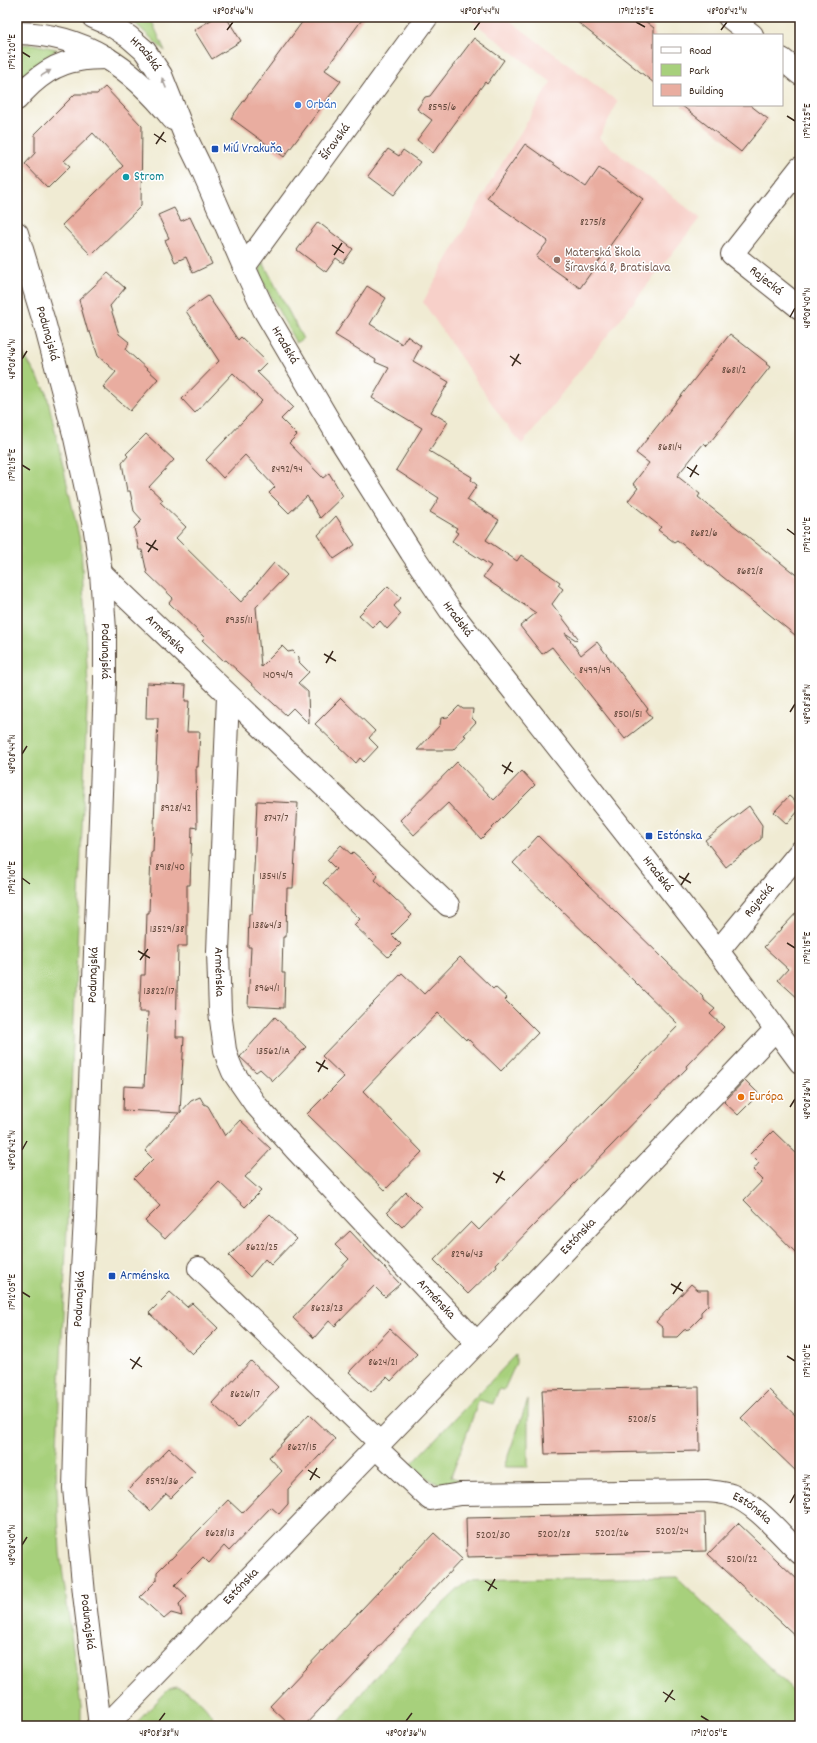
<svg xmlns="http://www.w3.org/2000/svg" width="817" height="1743" font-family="Dekko,sans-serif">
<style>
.built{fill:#f7d0c9}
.green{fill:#a7d07c;stroke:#717d4d}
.building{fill:#e9ada0}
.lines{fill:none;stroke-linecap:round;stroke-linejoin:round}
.street-casing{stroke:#564739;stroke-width:24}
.street{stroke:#fff;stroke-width:22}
.oneway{fill:#a79f9a}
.ticks{fill:none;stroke:#3b2a1e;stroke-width:1.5}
.shop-dot{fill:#3f7fe0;stroke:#fff;stroke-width:1.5}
.transit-dot{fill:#1a4fb4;stroke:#fff;stroke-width:1.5}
.culture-dot{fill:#0f9aa8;stroke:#fff;stroke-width:1.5}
.education-dot{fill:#8d6e63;stroke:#fff;stroke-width:1.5}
.food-dot{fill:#e8710a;stroke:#fff;stroke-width:1.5}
.labels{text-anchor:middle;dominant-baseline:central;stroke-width:3;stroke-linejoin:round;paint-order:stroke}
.number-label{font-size:11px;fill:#664b3e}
.street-label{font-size:13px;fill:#3b2a1e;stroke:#fff}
.shop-label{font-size:13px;fill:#366cbe;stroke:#fff;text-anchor:start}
.transit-label{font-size:13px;fill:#164399;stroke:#fff;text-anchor:start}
.culture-label{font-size:13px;fill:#0d838f;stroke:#fff;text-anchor:start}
.education-label{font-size:13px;fill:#785e54;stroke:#fff;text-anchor:start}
.food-label{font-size:13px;fill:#c56008;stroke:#fff;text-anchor:start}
.neatline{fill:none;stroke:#3b2a1e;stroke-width:1.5}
.ticks-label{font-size:10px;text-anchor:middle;fill:#3b2a1e}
</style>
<rect width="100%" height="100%" fill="#fff"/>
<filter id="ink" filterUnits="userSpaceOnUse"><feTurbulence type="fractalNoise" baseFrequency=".025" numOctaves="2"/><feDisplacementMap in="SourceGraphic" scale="8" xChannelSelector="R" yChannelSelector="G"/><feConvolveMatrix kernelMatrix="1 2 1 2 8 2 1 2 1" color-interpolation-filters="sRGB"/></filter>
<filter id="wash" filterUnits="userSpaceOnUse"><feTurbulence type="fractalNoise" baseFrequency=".012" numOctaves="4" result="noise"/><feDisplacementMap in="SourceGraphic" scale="16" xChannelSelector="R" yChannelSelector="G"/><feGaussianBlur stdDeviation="0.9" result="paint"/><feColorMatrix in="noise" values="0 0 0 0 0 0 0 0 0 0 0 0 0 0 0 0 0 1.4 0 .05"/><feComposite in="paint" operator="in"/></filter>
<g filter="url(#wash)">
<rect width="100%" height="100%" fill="#f0ebd3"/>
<path class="built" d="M467 17H505L618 102 599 138 700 218 522 444 511 432 423 302 493 178 551 82Z"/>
<path class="green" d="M127 17H150L165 51C152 40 141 27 127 17Z
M32 44 57 49 17 81V45Z
M263 262 303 339 296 343 261 278 260 269Z
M17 340 19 347 46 391 81 545 88 685 71 1090 67 1228 56 1468 60 1553 81 1707V1726H17Z
M516 1355V1363L504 1390 499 1389 493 1404 479 1400 451 1477 465 1482C446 1492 424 1479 411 1464Z
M528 1400V1467H504Z
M677 1577 800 1697V1726H336L365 1689 426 1620 467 1581Z
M176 1687C191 1691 213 1709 215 1726H135L139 1720 169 1689Z"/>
<g id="blocks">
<path class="building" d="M216 17H226L241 41 212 59 194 30Z
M306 17H364L325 70 341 81 284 157 231 118Z
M571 17H640L654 28V83Z
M474 38 504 60 487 84 485 82 433 153 417 140 432 120 417 109 425 97 430 96Z
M105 87 142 126 141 206 91 255 62 225 123 166 93 133 64 161 70 166 48 188 25 164 35 153V134L75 94H97Z
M681 105H750L768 119 741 152Z
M525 144 586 187 599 168 643 199 580 288 536 257 548 241 487 198Z
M388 149 399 156 403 150 420 162 394 195 368 176Z
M174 208 181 221 190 217 212 264 193 273 186 257 175 262 165 240 169 238 158 215Z
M318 222 353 249 343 263 336 258 326 272 297 250Z
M108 273 125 288 110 306 119 334 129 342 126 350 158 379 130 411 103 387 116 372 98 356 90 332H88L79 300Z
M367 286 386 298 370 324 402 344 407 336 421 346 413 361 449 382 431 412 448 422 429 451 472 477 471 480 477 485 467 500 499 520 486 540 517 561 521 555 560 582 558 585 563 589 552 604 578 638 576 640 565 633 581 655 597 642 648 709 646 710 652 718 625 739 552 647 542 654 520 626 536 613 483 577 491 566 452 541 458 533 455 531 457 528 430 512 439 498 396 470 422 428 372 398 389 368 375 362 376 360 335 335Z
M208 296 238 340 241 337 267 362 257 372 293 407 281 419 297 435 289 443 323 478 329 473 343 496 320 518 307 496 289 513 269 493 275 487 245 455 223 478 206 460 262 401 233 373 195 413 182 399 219 361 186 311Z
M730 334 767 363 766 364 770 367 707 446 704 443 677 476 700 494 698 497 800 578V639L677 540 674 542 658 530 661 527 628 501 638 488 633 484 649 463 636 453Z
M146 434 174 460 149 487 163 500 160 502 186 527 176 538 241 602 274 563 287 575 256 607 261 667 282 646 288 652 293 651 299 657V662L309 672 298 683 308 692 309 724 293 708 286 715 226 660 224 661 202 640 205 638 169 603 173 598 147 573 142 550H139L134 528 142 520 134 511 130 491H127L122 463 128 456 126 454Z
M336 516 355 545 334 559 318 535Z
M388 586 401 598 394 606 401 614 387 629 380 621 373 628 359 615Z
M147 683 186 685 185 701H189L187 732H200L198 767H196L197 828 192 827 190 885H187V946H178L176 1037H184L180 1113 191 1101 200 1097 204 1104 208 1106 225 1136 240 1120 271 1149 245 1177 261 1191 245 1207 219 1182 165 1239 145 1221 160 1206 134 1178 153 1159 145 1151 179 1113 123 1110 124 1086 144 1087 148 1012H139L141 975H145L147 913H149L151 852H153L158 718H146Z
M341 698 375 731 369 738 378 747 364 762 360 758 356 763 315 724Z
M459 706 463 709H473L472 718 476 722 464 735 466 736 453 750H417L440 725 441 718 448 717Z
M457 762 494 800 522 771 535 785 481 839 448 803 414 835 400 820Z
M789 796 800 806V809L787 824 774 812Z
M257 801 298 803 293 888H287L286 937H283L282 973H285L284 1008 248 1006 251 947H248L249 914H252Z
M749 806 762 825 761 839 726 867 705 840Z
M538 836 704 998V1000L715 1009 710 1014 724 1027 686 1066 687 1068 496 1264 497 1266 468 1294 434 1260 471 1222 479 1230 679 1025 513 863Z
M341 845 351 854 353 852 362 860 378 876 375 880 412 915 392 935 401 944 388 957 354 925 360 919 323 883 336 869 327 860Z
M800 909V1000L778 980 788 969 764 947Z
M460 957 493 989 495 987 507 998 505 1000 538 1033 501 1071 467 1038 466 1040 438 1013 363 1091 422 1152 385 1190 307 1114 344 1077 322 1056 402 973 424 994Z
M275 1017 306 1047 273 1081 260 1069 256 1072 240 1057Z
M745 1080 759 1094 738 1115 724 1102Z
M773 1131 800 1157V1257L744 1200 763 1180 753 1170 759 1163 750 1154Z
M406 1192 421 1207 402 1227 387 1212Z
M270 1214 296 1239 271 1265 265 1259 250 1277 229 1256Z
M350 1231 400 1284 385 1297 374 1286 335 1326 329 1321 314 1338 293 1318 349 1259 335 1245Z
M691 1284 698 1290H708V1305L701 1312V1317L689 1329 684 1330 677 1337H663V1328L656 1322Z
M170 1292 187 1307 192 1303 218 1328 192 1354 149 1313Z
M390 1329 417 1354 391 1381 387 1377 371 1392 349 1372Z
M251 1361 278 1387 238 1428 212 1403Z
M699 1387 700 1451 545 1454 542 1390Z
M769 1390 800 1420V1475L741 1418Z
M309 1414 335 1439 288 1489V1504L279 1514 271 1507 229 1551 224 1546 209 1563 203 1557 175 1585 187 1596 179 1604 182 1616 171 1613 164 1619 140 1597 157 1580V1572L170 1559H171L228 1500 242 1513 282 1471 269 1457Z
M169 1448 196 1473 171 1498 166 1494 150 1511 128 1490Z
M705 1513 706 1551 467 1557 466 1518Z
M738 1523 800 1582V1640L708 1554Z
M434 1533 462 1559 304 1726H291L270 1706Z"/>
</g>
</g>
<g filter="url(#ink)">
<use href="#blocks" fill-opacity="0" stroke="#564739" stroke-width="1"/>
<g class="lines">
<g class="street-casing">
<g id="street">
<path id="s1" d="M93 17 109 24 129 37 145 51 161 75 184 133 201 168 244 267 264 310 339 438 411 552 450 610 718 951 800 1062"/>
<path d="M729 17 752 35"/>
<path d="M17 33C85 34 131 67 173 119"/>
<path d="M782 59 800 74"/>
<path d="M17 99C33 80 54 63 79 60 88 58 98 58 107 58"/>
<path id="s2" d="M800 168 732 254 800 308"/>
<path id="s3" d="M17 233 45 325 75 438 95 531 101 573 105 630V683L101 793 85 1218 78 1340 74 1488 84 1594 100 1726"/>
<path id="s4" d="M244 267 427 17"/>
<path id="s5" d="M101 573 448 905"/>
<path id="s6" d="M228 696 218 952 220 1012 225 1050 228 1060 233 1072 255 1104 295 1149 477 1343"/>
<path id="s7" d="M718 951 800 852"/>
<path d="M199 1268 380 1443"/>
<path id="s8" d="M376 1448 430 1499 460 1494 706 1491C714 1492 723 1492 731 1495 757 1504 780 1534 800 1553"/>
<path id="s9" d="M106 1726 477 1343 775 1030"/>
</g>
</g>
<use href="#street" class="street"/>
</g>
<defs><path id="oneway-solid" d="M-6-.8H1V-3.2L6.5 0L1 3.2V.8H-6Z"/></defs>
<g class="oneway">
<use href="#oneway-solid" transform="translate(46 73) rotate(-31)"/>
<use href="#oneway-solid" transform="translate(164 83) rotate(-112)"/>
</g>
</g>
<path class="ticks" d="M636 22 645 27M227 30 233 22M474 30 480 22M721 30 727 22M22 52 30 57M787 116 795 121M154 134 166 142M156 144 164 132M332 245 344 253M334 255 342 243M790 317 795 308M510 356 521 364M22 359 27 351M512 366 519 354M22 465 30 470M687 467 699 475M690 477 697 465M787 529 795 535M146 543 158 550M148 552 156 540M324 654 336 661M326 663 333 651M790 712 795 704M22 754 27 746M502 765 513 772M504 774 511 762M679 876 691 883M22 878 30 884M681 885 689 873M787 943 795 948M138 951 150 958M140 960 148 949M316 1062 328 1069M318 1072 325 1060M790 1107 795 1099M22 1150 27 1141M493 1173 505 1180M496 1183 503 1171M671 1284 683 1291M22 1292 30 1297M673 1294 681 1282M787 1356 795 1361M130 1359 142 1367M132 1369 140 1357M308 1470 320 1478M310 1480 317 1468M790 1503 795 1494M22 1545 27 1537M485 1581 497 1589M488 1591 495 1579M663 1692 675 1700M665 1702 673 1690M701 1716 709 1721M159 1721 165 1713M406 1721 412 1713"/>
<circle class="shop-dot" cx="298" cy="105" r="4"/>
<g class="transit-dot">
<rect x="211" y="145" width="8" height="8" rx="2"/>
<rect x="645" y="832" width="8" height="8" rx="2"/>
<rect x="108" y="1272" width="8" height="8" rx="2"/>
</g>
<circle class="culture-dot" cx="126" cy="177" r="4"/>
<circle class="education-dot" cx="557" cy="260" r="4"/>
<circle class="food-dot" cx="741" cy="1097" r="4"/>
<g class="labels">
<g class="number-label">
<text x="442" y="108">8595/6</text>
<text x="593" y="223">8275/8</text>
<text x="734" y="371">8681/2</text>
<text x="670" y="448">8681/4</text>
<text x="287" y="470">8492/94</text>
<text x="704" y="534">8682/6</text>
<text x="750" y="572">8682/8</text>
<text x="239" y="621">8935/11</text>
<text x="595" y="671">8499/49</text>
<text x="278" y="676">14094/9</text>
<text x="628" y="715">8501/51</text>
<text x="176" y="809">8928/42</text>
<text x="276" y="819">8747/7</text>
<text x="170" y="868">8918/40</text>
<text x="273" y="877">13541/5</text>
<text x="267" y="926">13864/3</text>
<text x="167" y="930">13529/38</text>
<text x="267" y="989">8964/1</text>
<text x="159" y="992">13822/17</text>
<text x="273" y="1052">13562/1A</text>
<text x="262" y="1248">8622/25</text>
<text x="467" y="1255">8296/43</text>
<text x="327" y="1309">8623/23</text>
<text x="383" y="1363">8624/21</text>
<text x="245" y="1395">8626/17</text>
<text x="642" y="1420">5208/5</text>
<text x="302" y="1448">8627/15</text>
<text x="162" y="1482">8592/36</text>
<text x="672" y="1532">5202/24</text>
<text x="220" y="1534">8628/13</text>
<text x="612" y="1534">5202/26</text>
<text x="554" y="1535">5202/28</text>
<text x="493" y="1536">5202/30</text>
<text x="742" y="1560">5201/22</text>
</g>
<g class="street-label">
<text stroke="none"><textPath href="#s1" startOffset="65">Hradská</textPath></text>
<text stroke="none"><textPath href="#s4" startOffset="155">Šíravská</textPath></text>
<text stroke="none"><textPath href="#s2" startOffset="153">Rajecká</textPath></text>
<text stroke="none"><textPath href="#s3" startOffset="105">Podunajská</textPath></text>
<text stroke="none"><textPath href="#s1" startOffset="389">Hradská</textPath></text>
<text stroke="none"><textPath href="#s1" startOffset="713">Hradská</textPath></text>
<text stroke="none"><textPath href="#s5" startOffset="89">Arménska</textPath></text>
<text stroke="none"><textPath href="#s3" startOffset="429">Podunajská</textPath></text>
<text stroke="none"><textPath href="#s1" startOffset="1037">Hradská</textPath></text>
<text stroke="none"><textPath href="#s7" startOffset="65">Rajecká</textPath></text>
<text stroke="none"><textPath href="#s6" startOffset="276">Arménska</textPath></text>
<text transform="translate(94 975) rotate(-88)">Podunajská</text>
<text stroke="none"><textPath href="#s9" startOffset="680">Estónska</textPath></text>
<text transform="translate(80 1299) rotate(-87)">Podunajská</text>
<text stroke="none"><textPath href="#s6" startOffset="683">Arménska</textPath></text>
<text stroke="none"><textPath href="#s8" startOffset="401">Estónska</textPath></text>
<text stroke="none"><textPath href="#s9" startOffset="194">Estónska</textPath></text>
<text stroke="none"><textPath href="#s3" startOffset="1401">Podunajská</textPath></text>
</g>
<g class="shop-label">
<text x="306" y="105">Orbán</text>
</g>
<g class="transit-label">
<text x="223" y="149">MiÚ Vrakuňa</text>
<text x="657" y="836">Estónska</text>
<text x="120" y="1276">Arménska</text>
</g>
<g class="culture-label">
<text x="134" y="177">Strom</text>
</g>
<g class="education-label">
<text x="565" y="253">Materská škola<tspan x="565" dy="15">Šíravská 8, Bratislava</tspan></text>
</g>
<g class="food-label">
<text x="749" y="1097">Európa</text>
</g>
</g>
<rect width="817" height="1743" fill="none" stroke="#fff" stroke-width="44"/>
<rect x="653" y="34" width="130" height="72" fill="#ffffff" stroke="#b1aaa5"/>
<rect x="661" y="47" width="20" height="6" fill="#ffffff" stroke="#b1aaa5"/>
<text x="689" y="54" font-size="12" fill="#3b2a1e">Road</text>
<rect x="661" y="64" width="20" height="12" fill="#a7d07c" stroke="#b1aaa5"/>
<text x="689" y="74" font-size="12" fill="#3b2a1e">Park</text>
<rect x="661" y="84" width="20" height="12" fill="#e9ada0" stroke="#b1aaa5"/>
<text x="689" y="94" font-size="12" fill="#3b2a1e">Building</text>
<rect x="22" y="22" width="773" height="1699" class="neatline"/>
<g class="ticks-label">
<text x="233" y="14">48°08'46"N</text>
<text x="480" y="14">48°08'44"N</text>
<text x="636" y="14">17°12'25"E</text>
<text x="727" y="14">48°08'42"N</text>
<text transform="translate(11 52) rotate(-90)" y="4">17°12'20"E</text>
<text transform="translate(806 121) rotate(-90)" y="4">17°12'25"E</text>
<text transform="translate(806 308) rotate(-90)" y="4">48°08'40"N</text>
<text transform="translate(11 359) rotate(-90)" y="4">48°08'46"N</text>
<text transform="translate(11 465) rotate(-90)" y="4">17°12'15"E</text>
<text transform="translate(806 535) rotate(-90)" y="4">17°12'20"E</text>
<text transform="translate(806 704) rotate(-90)" y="4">48°08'38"N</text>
<text transform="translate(11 754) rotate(-90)" y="4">48°08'44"N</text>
<text transform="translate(11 878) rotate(-90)" y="4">17°12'10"E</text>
<text transform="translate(806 948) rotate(-90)" y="4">17°12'15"E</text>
<text transform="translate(806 1099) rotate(-90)" y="4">48°08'36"N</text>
<text transform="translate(11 1150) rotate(-90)" y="4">48°08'42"N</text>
<text transform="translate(11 1292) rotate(-90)" y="4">17°12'05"E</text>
<text transform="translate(806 1361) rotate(-90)" y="4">17°12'10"E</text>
<text transform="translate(806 1494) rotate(-90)" y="4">48°08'34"N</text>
<text transform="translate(11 1545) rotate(-90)" y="4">48°08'40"N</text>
<text x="159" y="1736">48°08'38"N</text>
<text x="406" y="1736">48°08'36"N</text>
<text x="709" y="1736">17°12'05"E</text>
</g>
</svg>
